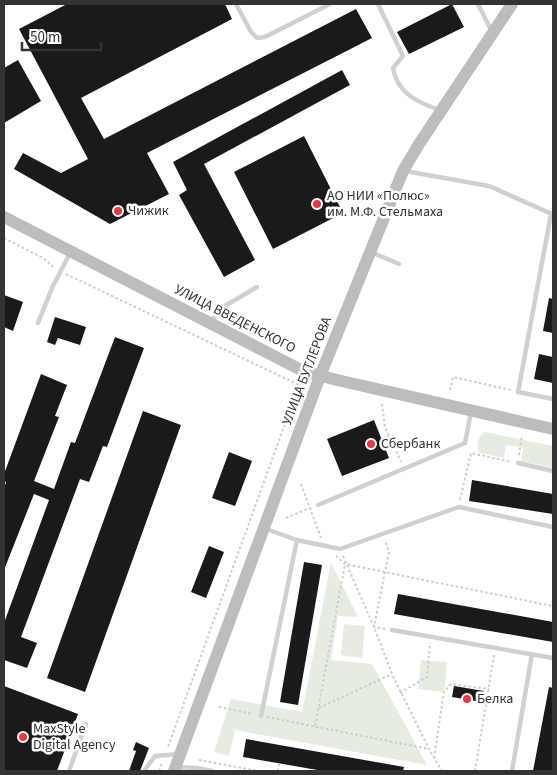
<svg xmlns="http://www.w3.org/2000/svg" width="557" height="775" font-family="'Source Sans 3',sans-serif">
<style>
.green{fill:#e6ecdf}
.building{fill:#1a1a1a}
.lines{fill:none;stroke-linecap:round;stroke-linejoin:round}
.path{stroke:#cdcdcd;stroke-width:2;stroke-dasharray:2.5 2.5;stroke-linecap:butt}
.lane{stroke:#d0d0d0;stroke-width:4.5}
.secondary{stroke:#bdbdbd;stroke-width:12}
.poi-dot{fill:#e63946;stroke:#fff;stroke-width:2}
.labels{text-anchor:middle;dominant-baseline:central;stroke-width:5;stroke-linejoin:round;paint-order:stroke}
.poi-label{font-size:14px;fill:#333;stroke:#fff;text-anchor:start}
.street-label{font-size:14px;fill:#333;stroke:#fff}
</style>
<rect width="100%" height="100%" fill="#fff"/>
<path class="green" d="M485 432 553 446V468L521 461 523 448 506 445 504 458 480 453C475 446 477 437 485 432Z
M331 563 358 617 338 616 331 660 372 664 427 765 235 730 229 756 214 752 231 699 302 712Z
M344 624 365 626 362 658 341 655Z
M421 660 447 662 444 692 418 689Z"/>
<path class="building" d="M67 4H225L232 19 81 98 104 139 356 9 372 38 147 153 169 194 110 224 14 169 23 153 61 173 88 159 19 29Z
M452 4 464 27 409 54 397 32Z
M18 60 41 101 4 123V68Z
M342 70 350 85 204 164 255 260 224 277 179 195 187 190 173 162Z
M304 136 343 213 273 249 234 172Z
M4 295 23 302 13 331 4 327Z
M549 298 553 299V333L543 331Z
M55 317 86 327 80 345 58 338 55 345 47 342Z
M115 337 144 348 107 447 103 446 89 482 80 479 21 637 37 643 27 668 4 660V623L49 500 34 494 4 570V489L6 482 4 481V474L41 374 67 385 55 416 59 417 34 481 54 489 71 442 75 443Z
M539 354 553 357V383L534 379Z
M143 411 181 425 85 692 47 678Z
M374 420 389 458 342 476 327 439Z
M229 452 252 461 235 506 212 498Z
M472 480 553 494V514L469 501Z
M209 546 224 552 206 598 191 592Z
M304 562 322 565 298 705 280 702Z
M398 594 553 622V642L394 614Z
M4 686 78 714 57 771H4Z
M454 686 484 691 482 702 452 697Z
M549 687 553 688V771H533Z
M246 739 404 767 403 771H323L243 757Z
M136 742 149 748 140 771H129L136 751 133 750Z"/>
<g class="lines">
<path class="path" d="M4 238 43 258 55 268
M66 274 299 385 168 747
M309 356 311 350
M450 390 453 377 511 390
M382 404 385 427 401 462
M382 439 389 436
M519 455 522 435
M301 484 321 538
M460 500 471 453 512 462
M286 518 310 508
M336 556 345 564 553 606
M343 556 374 627 392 674 429 749 442 771
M385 629 374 627 389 552 385 540
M400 693 427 677 430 643
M219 707 253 714
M319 708 392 674
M267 717 429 749
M315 726 345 564
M434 758 444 692 451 684 489 689
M199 760 258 771
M159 771 162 763
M278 771 279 763
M313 771V769
M475 771 494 655"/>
<path class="lane" d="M236 4 251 32 257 38 265 37 330 4
M378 4 403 56 393 68C397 93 418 103 440 110
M478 4 492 32
M405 171 489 186 552 214
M551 214 518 392 553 399
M371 252 399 264
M212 322 218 310 257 287
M38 323 52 288 70 253
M518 463 553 471
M318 505 465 443 471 412
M266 529 297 540 340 549 459 507 553 527
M392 630 553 658
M261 716 297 540
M177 767 196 768 212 771
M69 771 86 724
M144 771 155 756 180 754
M512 771 532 654"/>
<path class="secondary" d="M4 217 303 371 337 380 553 429
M174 771 320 376 403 171 419 144 512 4"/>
</g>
<g class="poi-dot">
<circle cx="317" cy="204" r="5"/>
<circle cx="118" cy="211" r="5"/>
<circle cx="371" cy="444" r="5"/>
<circle cx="467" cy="699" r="5"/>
<circle cx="23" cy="737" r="5"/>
</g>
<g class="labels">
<g class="poi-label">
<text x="327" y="196">АО НИИ «Полюс»<tspan x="327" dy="16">им. М.Ф. Стельмаха</tspan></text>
<text x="128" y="211">Чижик</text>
<text x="381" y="444">Сбербанк</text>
<text x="477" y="699">Белка</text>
<text x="33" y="729">MaxStyle<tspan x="33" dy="16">Digital Agency</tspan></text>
</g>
<g class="street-label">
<text transform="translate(235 319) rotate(27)">УЛИЦА ВВЕДЕНСКОГО</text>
<text transform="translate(307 371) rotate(-69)">УЛИЦА БУТЛЕРОВА</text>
</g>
</g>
<rect width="557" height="775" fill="none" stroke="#333333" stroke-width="10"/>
<path d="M22 42v8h79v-8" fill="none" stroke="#333333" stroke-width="2.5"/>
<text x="30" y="42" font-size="15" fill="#333333" stroke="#ffffff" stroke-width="4" paint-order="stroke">50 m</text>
</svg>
